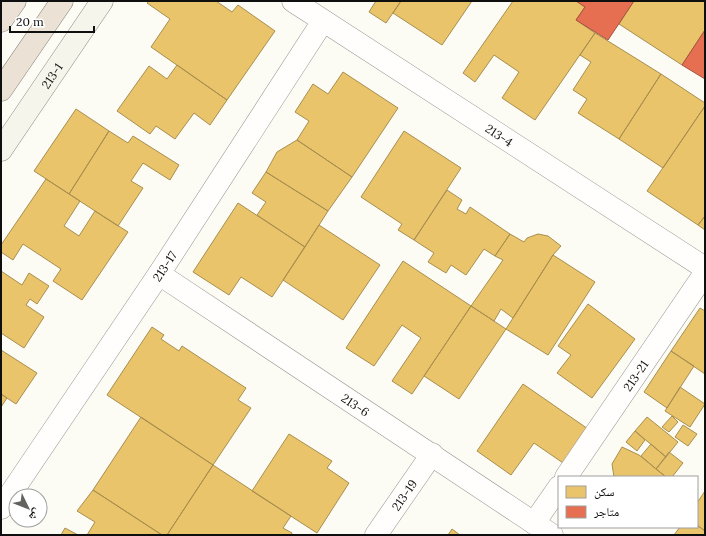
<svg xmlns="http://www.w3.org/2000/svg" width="706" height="536" font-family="Lora,'Noto Naskh Arabic',serif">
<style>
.homes{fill:#e9c46a;stroke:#a88e4f}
.shops{fill:#e76f51;stroke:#a6523d}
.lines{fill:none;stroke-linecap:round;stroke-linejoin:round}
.minor-casing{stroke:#969592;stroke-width:23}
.secondary-casing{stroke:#8c8c89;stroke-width:23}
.motorway-casing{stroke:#83837f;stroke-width:23}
.minor{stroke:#fffefd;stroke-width:22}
.secondary{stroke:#f5f5eb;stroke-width:22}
.motorway{stroke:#ebe2d5;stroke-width:22}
.labels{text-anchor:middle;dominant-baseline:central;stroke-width:4;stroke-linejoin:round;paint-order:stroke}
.street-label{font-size:12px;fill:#0f0f0f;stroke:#fff}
</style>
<rect width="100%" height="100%" fill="#fcfbf4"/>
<path class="homes" d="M149 1H216L232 12 238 5 275 31 227 100 151 47 170 19 147 3Z
M376 1H401L386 23 369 12Z
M401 1H472L442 45 393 13Z
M513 1H576L585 7 576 20 595 33 535 120 502 98 519 72 494 55 475 82 463 73Z
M634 1H705V30L682 65 619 24Z
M595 33 661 74 619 139 578 113 587 99 573 90 591 62 580 55Z
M177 65 227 100 210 125 194 113 175 139 156 126 150 134 117 111 149 66 167 79Z
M343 72 398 108 352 177 297 140 309 121 295 112 313 84 328 94Z
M661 74 705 103V106L663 168 619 139Z
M705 106V216L698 225 647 191Z
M76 109 109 131 69 194 34 171Z
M109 131 128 143 133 136 179 165 170 180 143 163 131 181 143 188 118 226 69 194Z
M404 131 461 168 414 240 398 230 402 224 361 197Z
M297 140 352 177 328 211 266 172 277 152Z
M266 172 328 211 305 247 257 215 266 202 252 193Z
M46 179 80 201 64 226 79 236 95 211 128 232 82 300 53 281 61 269 23 244 13 260 1 252V245Z
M447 190 462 200 457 209 466 214 470 207 510 234 495 256 484 249 466 275 451 265 446 273 428 262 434 253 414 240Z
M238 203 305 247 272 297 241 277 229 295 193 272Z
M705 216V230L698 225Z
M319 225 380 265 343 320 283 280Z
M510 234 524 242 527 238 538 234 548 236 561 246 553 255 513 318 501 309 494 321 471 306 503 260 495 256Z
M553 255 595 282 548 355 506 329Z
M403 261 471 306 412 394 392 381 421 338 402 325 374 366 346 348Z
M1 271 22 285 29 273 49 286 37 304 30 299 26 305 44 317 24 348 1 333Z
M588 304 635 339 592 398 557 373 571 355 558 346Z
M471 306 506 329 459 399 424 376Z
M700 308 705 311V374L671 351Z
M152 327 164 335 161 339 179 351 182 346 246 388 238 400 251 408 213 465 107 395Z
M1 350 37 373 16 404 1 394Z
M671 351 694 366 667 408 644 392Z
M523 384 591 431 566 465 534 443 511 475 477 451Z
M680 387 705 404 690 427 665 411Z
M1 394 7 398 1 407Z
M672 416 678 422 669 432 662 427Z
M141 417 213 465 167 535H162L93 490Z
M647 417 678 442 666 457 635 431Z
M683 425 697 434 688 446 675 437Z
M635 431 645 440 637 451 626 442Z
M289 434 332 461 327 468 349 483 317 533 252 491Z
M651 444 666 457 656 469 641 456Z
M622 447 639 455 666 477H614L612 464Z
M669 452 683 463 672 477H666L656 469Z
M213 465 291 516 283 528 292 533 291 535H167Z
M93 490 162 535H87L95 522 77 511Z
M705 491V531L697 525V503Z
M697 525 705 531V535H674L680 527H697Z
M65 528 78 535H61Z
M452 529 460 535H448Z"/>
<path class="shops" d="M576 1H634L608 40 576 20 585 7Z
M705 30V79L682 65Z"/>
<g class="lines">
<g class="minor-casing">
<g id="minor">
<path id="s1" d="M293 1 705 268"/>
<path id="s2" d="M159 274 552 535"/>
<path id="s3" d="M566 477 705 273"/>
<path id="s4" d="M1 508 159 274 323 21"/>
<path d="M534 523 559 487"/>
<path id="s5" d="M376 535 432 454"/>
</g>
</g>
<g class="secondary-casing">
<g id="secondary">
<path id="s6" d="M1 150 102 1"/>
</g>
</g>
<g class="motorway-casing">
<path id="motorway" d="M1 21 15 1
M1 90 62 1"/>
</g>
<use href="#minor" class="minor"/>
<use href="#secondary" class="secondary"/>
<use href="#motorway" class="motorway"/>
</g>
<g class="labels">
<g class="street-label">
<text stroke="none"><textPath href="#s6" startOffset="90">213-1</textPath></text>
<text stroke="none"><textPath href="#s1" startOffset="246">213-4</textPath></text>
<text stroke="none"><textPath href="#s4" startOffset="292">213-17</textPath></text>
<text stroke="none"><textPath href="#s3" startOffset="123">213-21</textPath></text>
<text stroke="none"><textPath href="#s2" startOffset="236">213-6</textPath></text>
<text stroke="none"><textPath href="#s5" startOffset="49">213-19</textPath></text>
</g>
</g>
<rect width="706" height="536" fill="none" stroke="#0f0f0f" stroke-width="4"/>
<rect x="558" y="476" width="140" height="52" fill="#ffffff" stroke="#9f9f9f"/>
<rect x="566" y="486" width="20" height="12" fill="#e9c46a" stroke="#9f9f9f"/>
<text x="594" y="496" font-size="12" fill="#0f0f0f">سكن</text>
<rect x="566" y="506" width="20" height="12" fill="#e76f51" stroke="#9f9f9f"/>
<text x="594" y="516" font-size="12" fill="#0f0f0f">متاجر</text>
<g transform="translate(28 508) rotate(133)"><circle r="19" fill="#ffffff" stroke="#9f9f9f"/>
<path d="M0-3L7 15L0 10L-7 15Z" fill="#62625f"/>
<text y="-6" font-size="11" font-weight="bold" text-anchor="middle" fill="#0f0f0f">ش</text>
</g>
<path d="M10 26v6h84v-6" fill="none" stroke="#0f0f0f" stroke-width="2"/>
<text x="16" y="26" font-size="12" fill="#0f0f0f" stroke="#ffffff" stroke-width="3" paint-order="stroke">20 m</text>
</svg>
